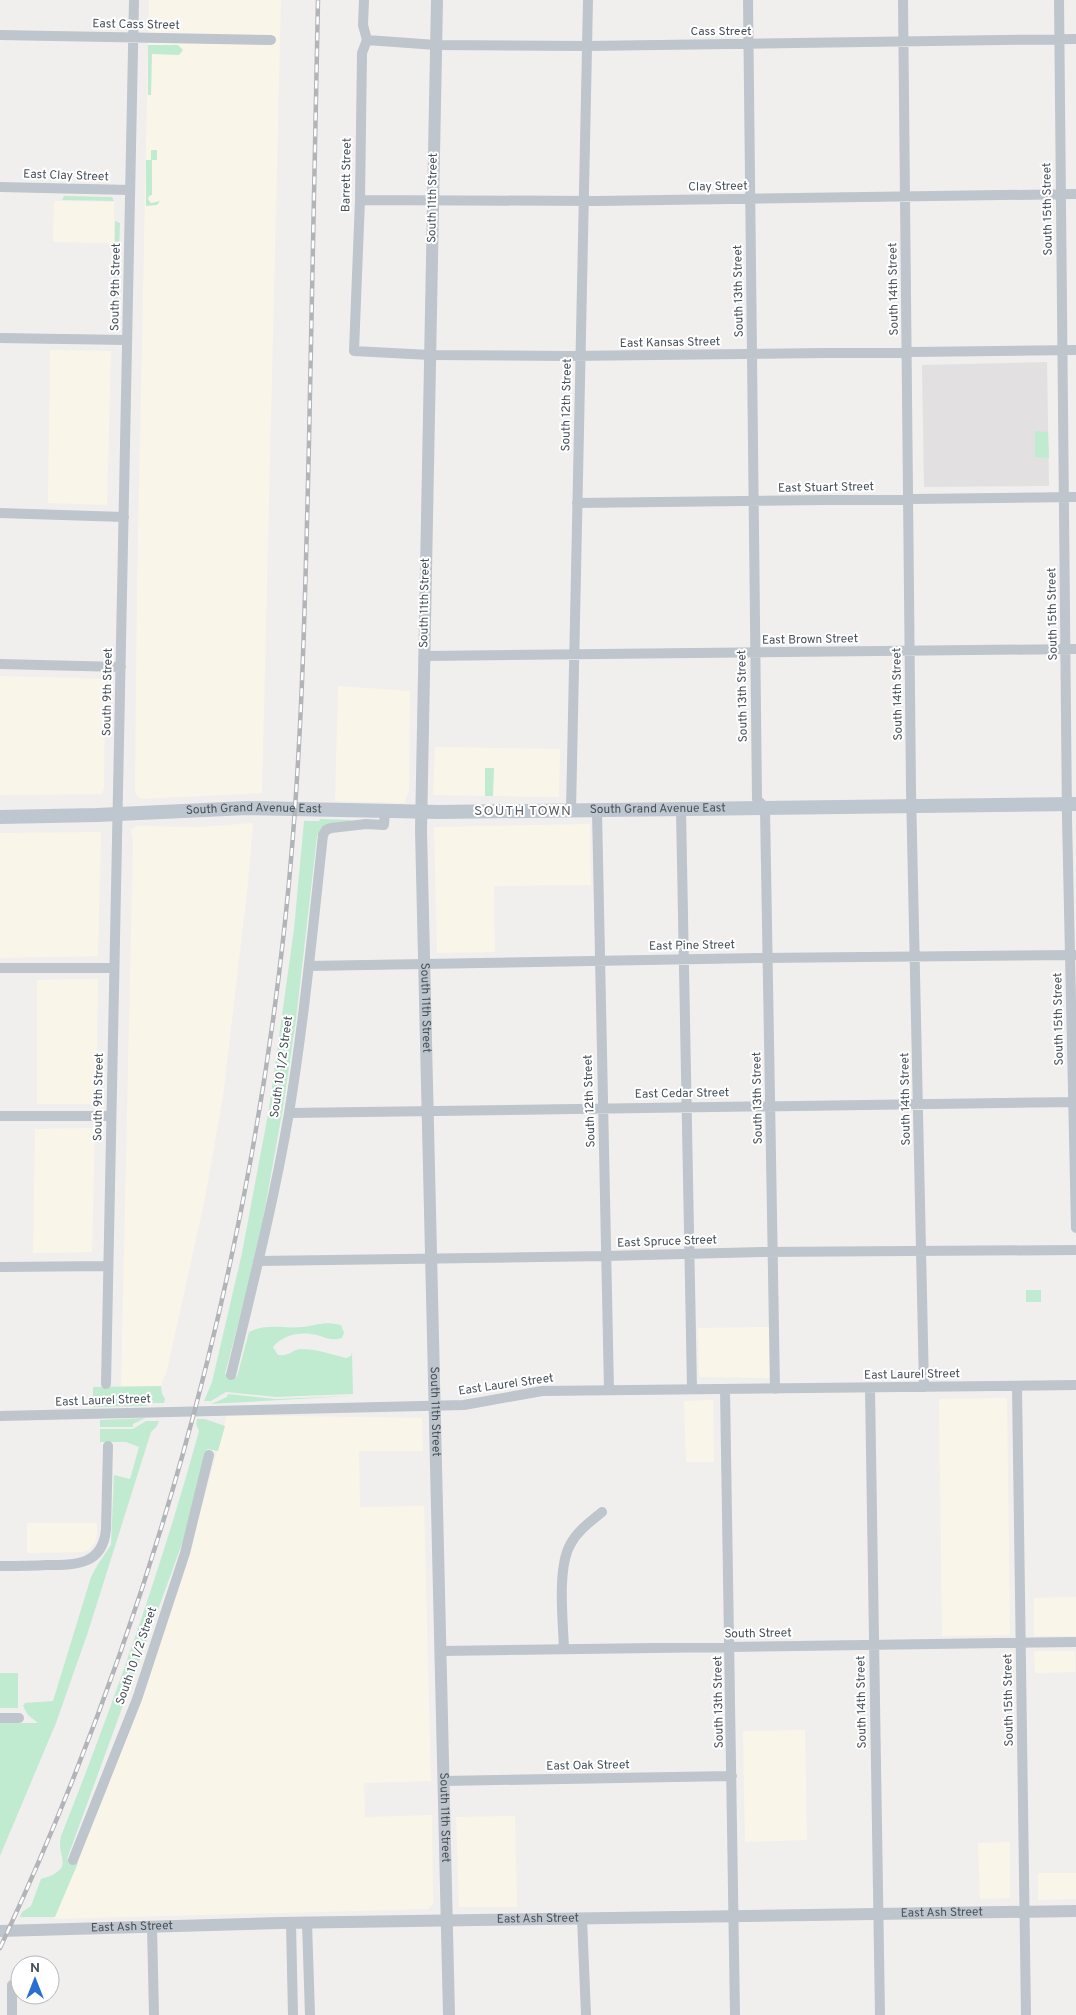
<svg xmlns="http://www.w3.org/2000/svg" width="1076" height="2015" font-family="Overpass,sans-serif">
<style>
.commercial{fill:#faf5e9}
.education{fill:#e2e0e0}
.green{fill:#c0ebd1}
.lines{fill:none;stroke-linecap:round;stroke-linejoin:round}
.minor{stroke:#bec5cc;stroke-width:10}
.tertiary{stroke:#bec5cc;stroke-width:12}
.secondary{stroke:#bec6d0;stroke-width:14}
.rail-casing{stroke:#b1b4b8;stroke-width:4.5}
.rail{stroke:#fff;stroke-width:2.5;stroke-dasharray:8;stroke-linecap:butt}
.labels{text-anchor:middle;dominant-baseline:central;stroke-width:4;stroke-linejoin:round;paint-order:stroke}
.street-label{font-size:12px;fill:#48515a;stroke:#fff}
.neighbourhood-label{font-size:14px;letter-spacing:1px;fill:#5c5f63;stroke:#fff}
</style>
<rect width="100%" height="100%" fill="#f1eeee"/>
<path class="commercial" d="M149 0H281L262 793 141 799 136 794 135 790 137 586Z
M54 201 114 202V243L53 242Z
M50 350 111 351 107 505 48 503Z
M0 676 105 679 104 788 102 794 0 795Z
M338 686 410 691 409 791 404 803 335 801Z
M435 747 560 749 559 797 433 795Z
M253 823 248 883 223 1096 205 1198 167 1370 161 1386 121 1387 133 841 131 830 137 826 200 827Z
M590 824 591 885 494 886 495 952 437 953 434 827Z
M101 832 98 956 0 958V833Z
M98 979 96 1104H37V980Z
M95 1128 92 1252 33 1253 35 1129Z
M771 1327 772 1368 769 1378 700 1377 699 1374 698 1328Z
M1007 1398 1010 1635 942 1636 939 1399Z
M713 1400 714 1462H686L684 1401Z
M227 1415 422 1418 423 1451H359L360 1507 424 1506 431 1781 364 1783 365 1817 432 1815 433 1904 428 1909 54 1919 107 1789 182 1578Z
M27 1523H97V1534L95 1542 89 1550 82 1552 27 1553Z
M1076 1597V1636H1034V1598Z
M1034 1651H1075V1672L1035 1673Z
M805 1730 807 1840 745 1842 743 1731Z
M515 1816 517 1907H459L456 1817Z
M1010 1842V1898L980 1899 978 1843Z
M1038 1873H1076V1899L1038 1900Z"/>
<path class="education" d="M1047 362 1049 486 924 487 922 365Z"/>
<path class="green" d="M148 45H178L183 50 179 55 152 54 151 95H148Z
M151 150H157V160H152V195L149 196 148 199 151 203 160 201 157 205 146 206V160H151Z
M64 196 112 197 114 201 62 200Z
M115 221 120 223 117 311H114Z
M1035 431 1048 432 1049 458 1035 457Z
M485 768H494L493 796H485Z
M320 819 351 820 350 821 322 829 317 836 296 1020 283 1108 257 1252 225 1374 237 1377 249 1332C267 1323 283 1329 303 1327 318 1325 324 1321 341 1325L344 1333 342 1338C327 1342 324 1335 311 1334 297 1332 282 1336 273 1347L278 1355C291 1356 291 1350 301 1349 316 1349 331 1354 346 1358L351 1356 352 1353 353 1394 276 1397 226 1392 211 1401H204L212 1382 242 1253 269 1109 294 929 304 821H319Z
M1026 1290H1041V1302H1026Z
M161 1386 162 1394 165 1399 164 1403H150L133 1395 93 1398V1387Z
M228 1394 276 1399 350 1396 211 1404 227 1397Z
M132 1398V1401L149 1406 93 1407V1400Z
M145 1418 133 1424V1427H100V1420Z
M197 1419H205L225 1426 218 1451 207 1449 183 1541 67 1859 78 1863 55 1917H20L22 1912 31 1906 41 1879C78 1868 55 1857 61 1836 114 1703 161 1569 199 1431L196 1424Z
M146 1421H159L157 1426 151 1432 88 1632 56 1723 0 1856V1723H38L28 1715 23 1706 25 1703 53 1701 91 1577 98 1564 111 1545 114 1475 130 1479 139 1447 126 1442H100V1429H133Z
M0 1673H18V1708H0Z"/>
<g class="lines">
<path class="minor" d="M364 0 363 25 367 40 362 53 360 200 354 351 430 355 568 356 1076 350
M748 0 757 799 765 808 775 1389
M903 0 911 790 924 1387
M1059 0 1067 818 1076 1228
M0 35 271 40
M367 40 436 45 587 46 1076 39
M0 187 130 190
M360 200 597 201 1076 194
M0 338 127 340
M577 503 1076 497
M0 513 124 517
M424 656 1076 649
M0 664 121 667
M681 810 692 1389
M571 811 588 0
M597 811 609 1390
M309 966 757 958 1075 955
M0 968H114
M289 1113 1076 1102
M0 1116H111
M258 1261 606 1256 762 1252 1076 1250
M0 1267 107 1266
M231 1375C252 1288 274 1201 289 1113 304 1021 313 927 323 835L326 830 331 828 366 824 384 825 385 811
M106 1384 134 0
M1017 1386 1026 2015
M870 1388 880 2015
M725 1389 735 2015
M0 1416 464 1405 542 1391 1076 1385
M0 1566C16 1566 32 1566 47 1565 76 1565 103 1565 106 1529L108 1446
M564 1649C563 1621 557 1569 570 1545 577 1531 590 1522 602 1512
M440 1651 1076 1642
M0 1718H19
M443 1781 732 1776
M73 1860 137 1699 185 1553 209 1455
M582 1918 586 2015
M291 1923 293 2015
M307 1923 310 2015
M152 1926 154 2015
M12 1985V2015"/>
<g class="tertiary">
<path id="s1" d="M437 0 421 830 449 2015"/>
<path id="s2" d="M0 1931 279 1923 1076 1911"/>
</g>
<path class="secondary" id="s3" d="M0 817 97 815 248 808 439 812 1076 804"/>
<g class="rail-casing">
<path id="rail" d="M0 1948C148 1631 244 1288 283 940 302 774 305 607 309 441 312 294 315 147 318 0"/>
</g>
<use href="#rail" class="rail"/>
</g>
<g class="labels">
<g class="street-label">
<text transform="translate(136 25) rotate(1)">East Cass Street</text>
<text x="721" y="32">Cass Street</text>
<text transform="translate(347 175) rotate(-89)">Barrett Street</text>
<text transform="translate(66 176) rotate(2)">East Clay Street</text>
<text transform="translate(718 187) rotate(-1)">Clay Street</text>
<text transform="translate(433 198) rotate(-89)">South 11th Street</text>
<text transform="translate(1048 209) rotate(-91)">South 15th Street</text>
<text transform="translate(116 287) rotate(-89)">South 9th Street</text>
<text transform="translate(894 289) rotate(-91)">South 14th Street</text>
<text transform="translate(739 291) rotate(-91)">South 13th Street</text>
<text transform="translate(670 343) rotate(-1)">East Kansas Street</text>
<text transform="translate(567 405) rotate(-89)">South 12th Street</text>
<text transform="translate(826 488) rotate(-1)">East Stuart Street</text>
<text transform="translate(425 603) rotate(-89)">South 11th Street</text>
<text transform="translate(1053 614) rotate(-91)">South 15th Street</text>
<text transform="translate(810 640) rotate(-1)">East Brown Street</text>
<text transform="translate(108 692) rotate(-89)">South 9th Street</text>
<text transform="translate(898 694) rotate(-91)">South 14th Street</text>
<text transform="translate(743 696) rotate(-91)">South 13th Street</text>
<text stroke="none"><textPath href="#s3" startOffset="254">South Grand Avenue East</textPath></text>
<text stroke="none"><textPath href="#s3" startOffset="658">South Grand Avenue East</textPath></text>
<text transform="translate(692 946) rotate(-1)">East Pine Street</text>
<text stroke="none"><textPath href="#s1" startOffset="1008">South 11th Street</textPath></text>
<text transform="translate(1059 1019) rotate(-91)">South 15th Street</text>
<text transform="translate(282 1067) rotate(-82)">South 10 1/2 Street</text>
<text transform="translate(682 1094) rotate(-1)">East Cedar Street</text>
<text transform="translate(99 1097) rotate(-89)">South 9th Street</text>
<text transform="translate(758 1098) rotate(-91)">South 13th Street</text>
<text transform="translate(906 1099) rotate(-91)">South 14th Street</text>
<text transform="translate(590 1101) rotate(-92)">South 12th Street</text>
<text transform="translate(667 1242) rotate(-2)">East Spruce Street</text>
<text transform="translate(912 1375) rotate(-1)">East Laurel Street</text>
<text transform="translate(506 1385) rotate(-8)">East Laurel Street</text>
<text transform="translate(103 1401) rotate(-2)">East Laurel Street</text>
<text stroke="none"><textPath href="#s1" startOffset="1412">South 11th Street</textPath></text>
<text transform="translate(758 1634) rotate(-1)">South Street</text>
<text transform="translate(137 1656) rotate(-71)">South 10 1/2 Street</text>
<text transform="translate(1009 1700) rotate(-91)">South 15th Street</text>
<text transform="translate(719 1702) rotate(-91)">South 13th Street</text>
<text transform="translate(862 1702) rotate(-91)">South 14th Street</text>
<text transform="translate(588 1766) rotate(-1)">East Oak Street</text>
<text stroke="none"><textPath href="#s1" startOffset="1818">South 11th Street</textPath></text>
<text stroke="none"><textPath href="#s2" startOffset="942">East Ash Street</textPath></text>
<text stroke="none"><textPath href="#s2" startOffset="538">East Ash Street</textPath></text>
<text stroke="none"><textPath href="#s2" startOffset="132">East Ash Street</textPath></text>
</g>
<g class="neighbourhood-label">
<text x="523" y="811">SOUTH TOWN</text>
</g>
</g>
<g transform="translate(35 1980)"><circle r="24" fill="#ffffff" stroke="#b6b9bd"/>
<path d="M0-4L9 19L0 12L-9 19Z" fill="#296fd0"/>
<text y="-8" font-size="14" font-weight="bold" text-anchor="middle" fill="#48515a">N</text>
</g>
</svg>
